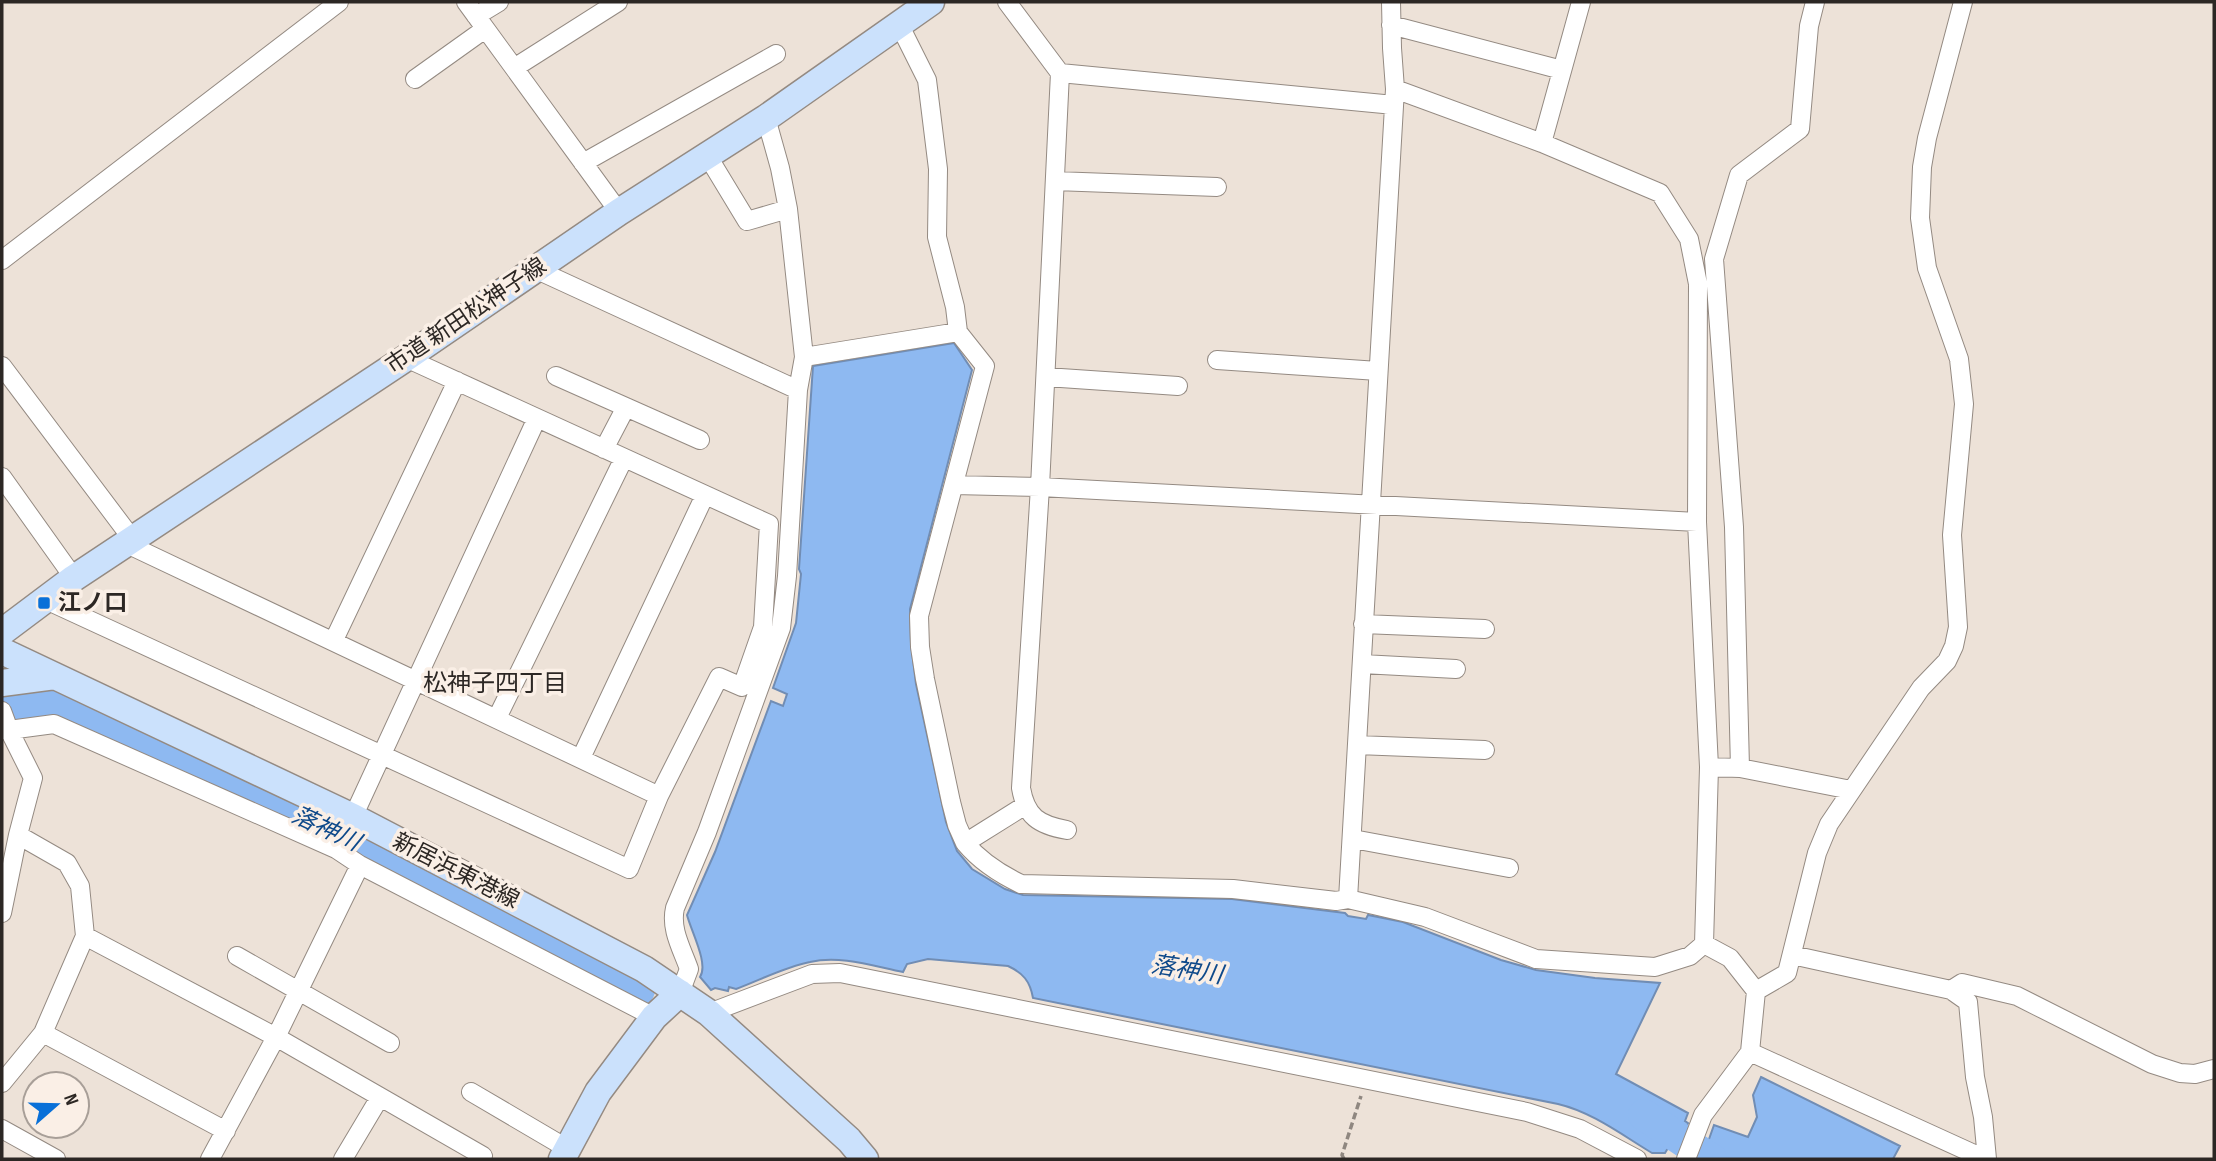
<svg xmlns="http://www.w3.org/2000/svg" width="2216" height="1161" font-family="'Sofia Sans Condensed','Noto Sans JP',sans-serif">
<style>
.water{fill:#8eb9f1;stroke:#718db4;stroke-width:2}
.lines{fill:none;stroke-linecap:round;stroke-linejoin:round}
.river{stroke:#8eb9f1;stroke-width:32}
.street-casing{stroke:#948a82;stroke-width:20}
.secondary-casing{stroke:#948a82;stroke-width:29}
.path{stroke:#8f8780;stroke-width:3.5;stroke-dasharray:7 3.5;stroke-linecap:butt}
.street{stroke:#fff;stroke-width:18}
.secondary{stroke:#cbe1fc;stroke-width:26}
.poi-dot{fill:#0970d8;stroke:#faefe6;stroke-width:2.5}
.labels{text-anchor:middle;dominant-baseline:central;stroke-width:7;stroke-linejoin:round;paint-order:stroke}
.street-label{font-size:23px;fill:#2c2724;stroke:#faefe6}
.poi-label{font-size:23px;font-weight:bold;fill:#2c2724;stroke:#faefe6;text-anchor:start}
.neighbourhood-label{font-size:24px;fill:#2c2724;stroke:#faefe6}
.water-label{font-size:24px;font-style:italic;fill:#0e498a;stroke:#faefe6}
</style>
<rect width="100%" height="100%" fill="#ede2d8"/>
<path class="water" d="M954 343 972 370 910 609 911 643 916 684 946 822 957 851 972 869 1005 889 1023 895 1232 899 1345 913 1348 916 1366 919 1368 915 1403 922 1501 960 1536 970 1595 978 1660 983 1616 1074 1688 1113 1685 1121 1688 1123 1675 1151 1668 1148 1665 1153H1652C1622 1135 1592 1112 1558 1104L1033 998C1030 981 1023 973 1008 966L928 959 907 964 903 972C873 966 840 955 810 962 785 967 760 980 736 989L729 987 728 991 715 988 711 990 700 977C709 964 691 931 687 915L715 852 771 701 783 706 787 694 773 688 796 623 801 574 799 569 813 366Z
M1761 1077 1900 1146 1893 1159H1702L1714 1125 1748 1137 1757 1117 1753 1095Z"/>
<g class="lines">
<path class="river" d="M2 713 52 704 364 846 639 990
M1644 1115 1711 1159"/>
<g class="street-casing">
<path id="street" d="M466 2 619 212
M1007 2 1060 73
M1391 2 1392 48 1395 89 1542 143 1660 193 1689 239 1698 284 1697 522 1709 767
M1815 2 1809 26 1800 129 1739 175 1714 259 1734 527 1740 768 1851 790
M476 16 499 2
M899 24 927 80 938 169 937 237 955 307 958 332
M1391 25 1562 70
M514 68 618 2
M415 79 485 29
M1395 89 1348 899 1425 917 1536 959 1655 967 1690 956 1704 944 1730 958 1756 991 1787 973 1817 853 1829 824 1921 688 1947 661 1954 646 1958 627 1952 535 1964 404 1959 359 1927 268 1920 218 1922 167 1927 138 1963 2
M1542 143 1581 2
M707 155 747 221 788 209
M583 163 776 54
M1055 181 1217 187
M2 260 339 2
M535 269 798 390
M804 357 958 332 985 366 919 616 920 647 925 679 951 802 957 825 965 843 1024 806
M1217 360 1378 371
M2 366 133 540
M556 376 700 440
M1046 377 1178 386
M604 449 626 407
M2 477 74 578
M954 485 1040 487 1697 522
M127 544 659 796
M46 600 629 869 659 796 719 677 742 687 763 627 769 524 406 358
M1363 624 1485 629
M334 640 457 381
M1362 664 1456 669
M2 711 9 730 54 724 336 849 360 865
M497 718 624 458
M2 730H9L33 778 18 835 67 863 80 886 85 936
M1357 745 1485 750
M581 758 705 495
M353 817 537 418
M1067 830C1039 825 1026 817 1021 788L1040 487 1060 73 1394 105
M1353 839 1509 868
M965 843C980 861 1000 874 1021 884L1233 889 1336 901 1348 899
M2 913 18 835
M1704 944 1709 767 1740 768
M1792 955 1951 990 1962 983 2017 996 2152 1064 2180 1073 2195 1074 2214 1069
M237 956 390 1043
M1951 990 1968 1002 1975 1077 1983 1117 1987 1159
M680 993 689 969C682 949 670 929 675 908L707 832 781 628 787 576 798 390 804 357 788 209 780 168 766 118
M709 1013 812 974 840 973 1527 1112 1580 1129 1637 1159
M43 1033 226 1131
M1750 1052 1985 1159
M2 1083 43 1033 85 936 276 1037 210 1159
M471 1092 568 1149
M2 1129 56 1159
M343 1159 380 1097
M481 1159 483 1156 276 1037 360 865 654 1017
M1686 1159 1703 1115 1750 1052 1756 991"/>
</g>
<g class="secondary-casing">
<path id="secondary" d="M2 632 74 578 406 358 619 212 766 118 931 2
M2 651 353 817 644 969 709 1013 849 1140 865 1159
M2 683 55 676
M562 1159 598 1092 654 1017 680 993"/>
</g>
<path class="path" d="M1344 1159 1342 1155 1361 1096"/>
<use href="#street" class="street"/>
<use href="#secondary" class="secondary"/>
</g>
<rect class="poi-dot" x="37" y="596" width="14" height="14" rx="3.5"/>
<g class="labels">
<g class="street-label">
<text transform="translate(466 316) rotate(-34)">市道 新田松神子線</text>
<text transform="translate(456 871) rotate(27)">新居浜東港線</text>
</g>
<g class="poi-label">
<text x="58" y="603">江ノ口</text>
</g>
<g class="neighbourhood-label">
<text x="495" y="683">松神子四丁目</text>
</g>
<g class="water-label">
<text transform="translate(326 829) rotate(25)">落神川</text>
<text transform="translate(1187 970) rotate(9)">落神川</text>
</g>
</g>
<rect width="2216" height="1161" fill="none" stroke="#2c2724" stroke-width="7"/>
<g transform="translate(56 1105) rotate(70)"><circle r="33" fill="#faefe6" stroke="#a89f98" stroke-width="2"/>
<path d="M0-5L12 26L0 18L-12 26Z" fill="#0970d8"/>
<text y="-10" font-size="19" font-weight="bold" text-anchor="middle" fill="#2c2724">N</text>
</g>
</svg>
